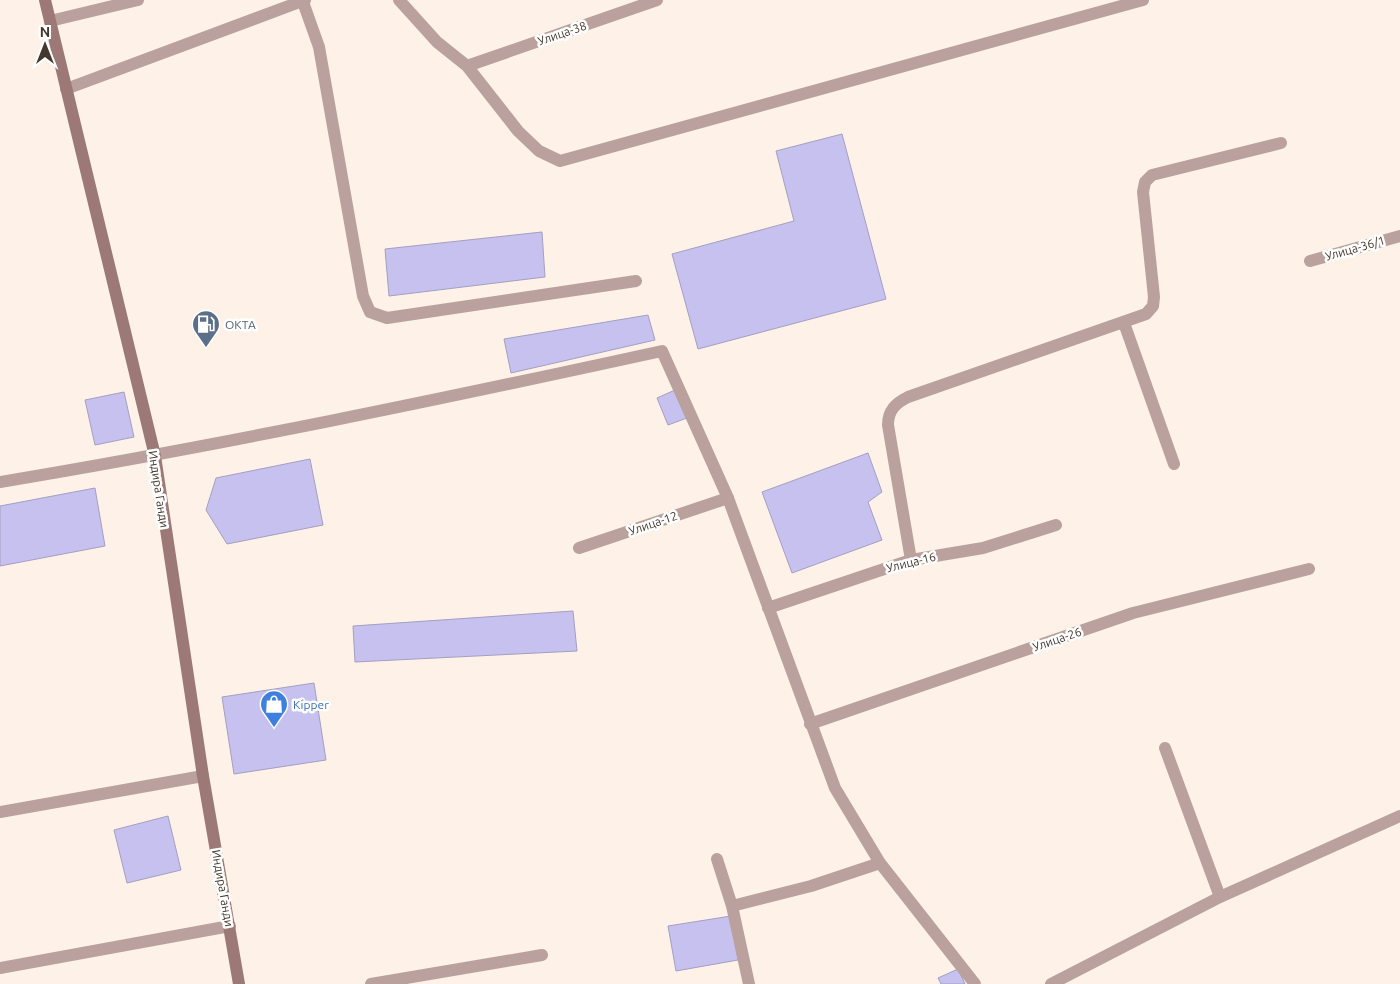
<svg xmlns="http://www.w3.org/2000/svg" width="1400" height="984" font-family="Ubuntu,sans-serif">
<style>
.building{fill:#c7c1ef;stroke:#a39fc1}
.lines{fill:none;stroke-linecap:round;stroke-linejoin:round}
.lane{stroke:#baa19e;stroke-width:12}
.street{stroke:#baa19e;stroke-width:12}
.secondary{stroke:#9c7976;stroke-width:12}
.labels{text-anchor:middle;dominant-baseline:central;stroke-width:5;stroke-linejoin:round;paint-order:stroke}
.street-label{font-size:12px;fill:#44372d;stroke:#fff}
.service-label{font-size:12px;fill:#4e5e75;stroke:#fff;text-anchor:start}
.shop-label{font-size:12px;fill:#366cbe;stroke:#fff;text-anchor:start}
</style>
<rect width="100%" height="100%" fill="#fef1e7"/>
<path class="building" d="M842 134 886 299 698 349 672 254 794 221 776 151Z
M542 232 545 277 389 296 385 249Z
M648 315 655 340 511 373 504 339Z
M675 390 687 418 668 425 657 398Z
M124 392 134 437 95 445 85 400Z
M868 453 882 492 868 502 882 540 792 573 762 492Z
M310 459 323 525 227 544 206 510 216 478Z
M95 488 105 546 0 566V506Z
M573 611 577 651 355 662 353 626Z
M314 683 326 760 234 774 222 697Z
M168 816 181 870 127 883 114 830Z
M731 916 738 960 676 971 668 926Z
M958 969 965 984H941L938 978Z"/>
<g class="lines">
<path class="lane" d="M303 2 319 47 363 296 370 312 387 318 636 281
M50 21 138 0
M579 548 728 498"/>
<path class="street" d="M399 0 437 42 467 66 518 131 539 151 560 161 1143 0
M467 66 657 0
M66 89 305 0
M1310 261 1400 236
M1124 323 1174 464
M0 482C222 445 442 399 662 351L728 498 835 788 880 863 975 984
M911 560 888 425C888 410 896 403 908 397L1146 314 1153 306 1154 297 1143 192 1145 182 1152 175 1281 143
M768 608 911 560 983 548 1056 525
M810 724 1133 613 1309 569
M1165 748 1220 897
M0 812 203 776
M717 859 732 906 749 984
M732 906 811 886 880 863
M0 968 230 926
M371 984 542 955
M1051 984 1220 897 1400 816"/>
<path class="secondary" d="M45 0 155 456 203 776 239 984"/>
</g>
<defs>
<g id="fuel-pin" transform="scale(1.4375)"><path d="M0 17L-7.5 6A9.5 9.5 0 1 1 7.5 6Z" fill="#5c6f8a" stroke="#fff"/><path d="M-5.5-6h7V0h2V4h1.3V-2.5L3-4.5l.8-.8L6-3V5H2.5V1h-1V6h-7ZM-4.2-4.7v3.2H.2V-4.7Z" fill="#fff"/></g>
<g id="shop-pin" transform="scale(1.4375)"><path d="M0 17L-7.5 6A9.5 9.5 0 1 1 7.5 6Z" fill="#3f7fe0" stroke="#fff"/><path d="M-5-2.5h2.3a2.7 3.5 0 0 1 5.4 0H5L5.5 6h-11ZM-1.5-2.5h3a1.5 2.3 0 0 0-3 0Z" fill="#fff"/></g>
</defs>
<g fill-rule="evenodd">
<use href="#fuel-pin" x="206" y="324"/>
<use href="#shop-pin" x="274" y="704"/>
</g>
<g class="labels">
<g class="street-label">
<text transform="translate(562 33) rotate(-19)">Улица-38</text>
<text transform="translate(1355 248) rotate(-16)">Улица-36/1</text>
<text transform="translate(159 489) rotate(81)">Индира Ганди</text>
<text transform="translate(653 523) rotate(-19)">Улица-12</text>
<text transform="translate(911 562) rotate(-14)">Улица-16</text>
<text transform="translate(1057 639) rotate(-19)">Улица-26</text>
<text transform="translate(223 888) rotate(80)">Индира Ганди</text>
</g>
<g class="service-label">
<text x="225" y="324">ОКТА</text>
</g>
<g class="shop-label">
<text x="293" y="704">Kipper</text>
</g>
</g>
<g transform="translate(45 45)" stroke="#ffffff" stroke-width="4" paint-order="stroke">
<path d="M0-4L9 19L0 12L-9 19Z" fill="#44372d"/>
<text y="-8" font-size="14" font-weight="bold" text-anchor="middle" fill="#44372d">N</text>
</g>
</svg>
